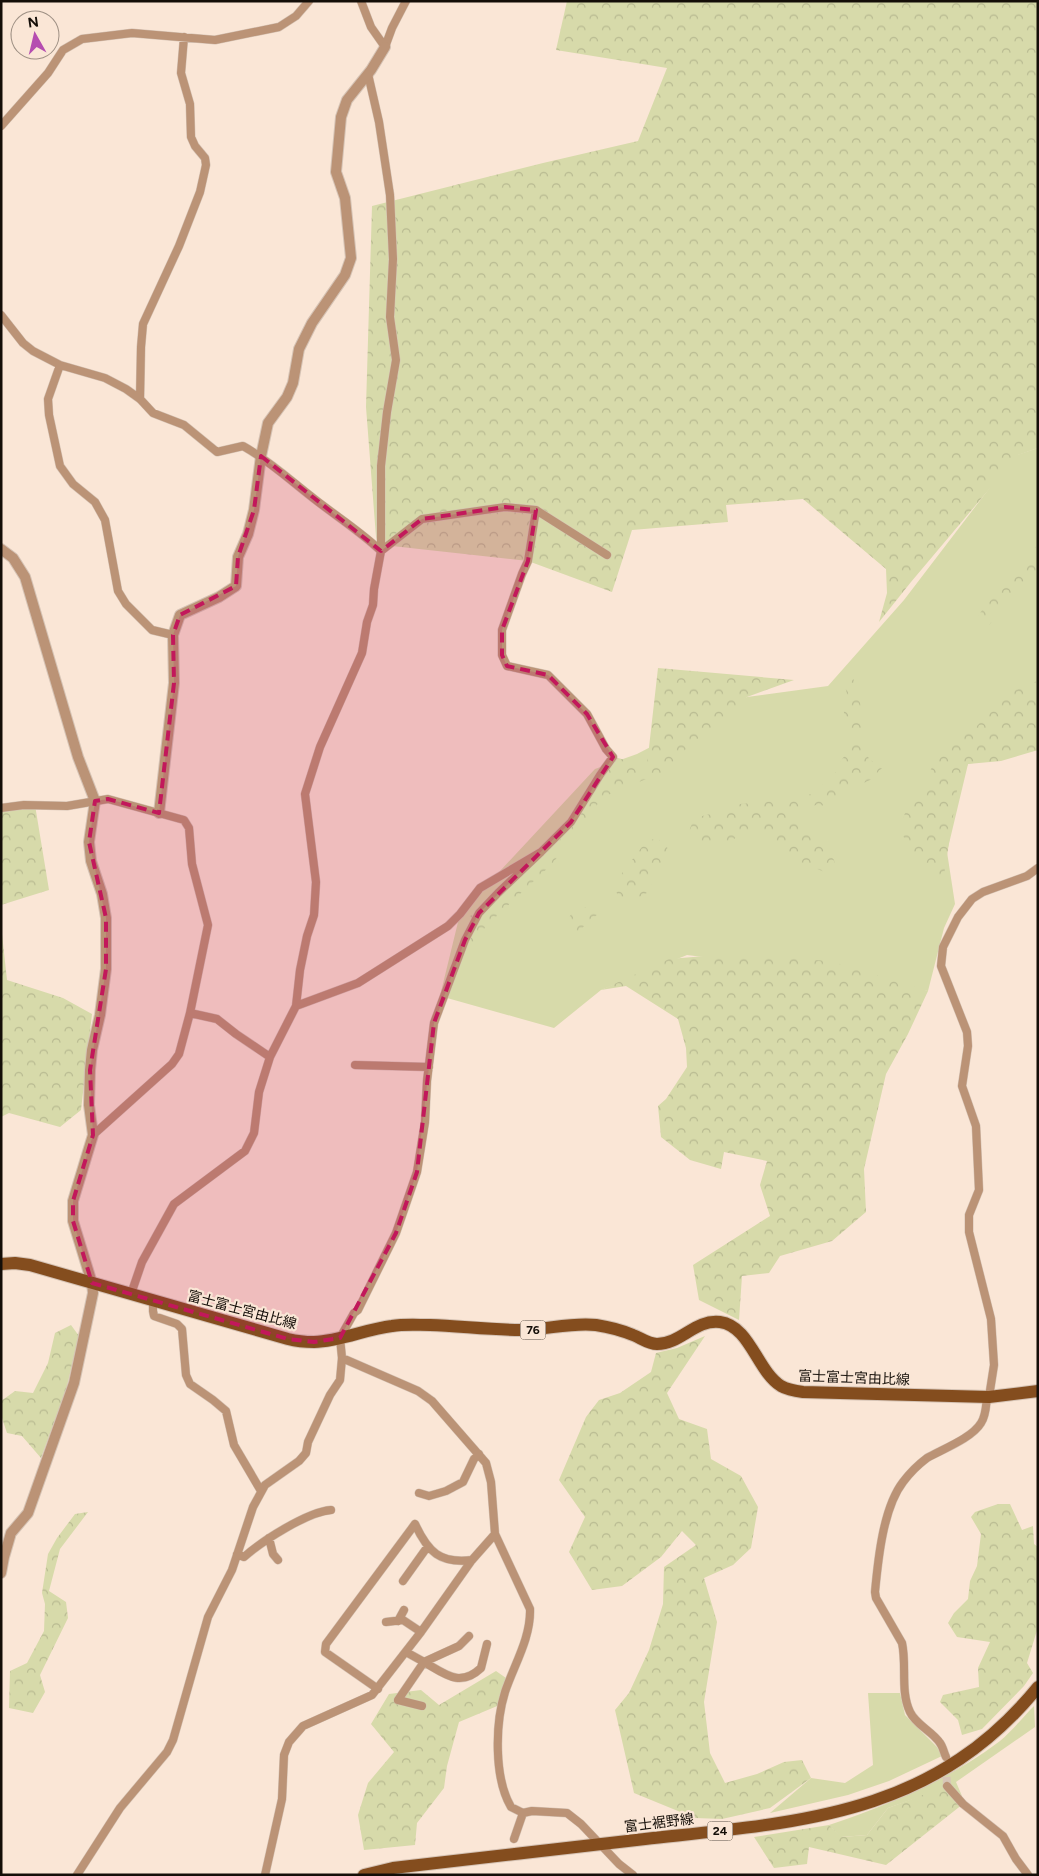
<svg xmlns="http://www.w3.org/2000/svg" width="1039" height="1876" font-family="Figtree,'Noto Sans JP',sans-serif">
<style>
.green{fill:#d7daaa}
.forest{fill:url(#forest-crowns)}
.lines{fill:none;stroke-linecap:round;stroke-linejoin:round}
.minor-tunnel{stroke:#d8c6b7;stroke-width:8;stroke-dasharray:8 4;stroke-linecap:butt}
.minor-casing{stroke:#d5c3b5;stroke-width:9}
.tertiary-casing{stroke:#d5c3b5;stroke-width:12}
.primary-casing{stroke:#d5c3b5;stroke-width:14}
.minor{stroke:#bb9376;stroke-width:8}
.tertiary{stroke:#bb9376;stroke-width:10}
.primary{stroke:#844d1e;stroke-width:12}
.marked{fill:#c2185b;fill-opacity:0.2;stroke:#c2185b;stroke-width:4;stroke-dasharray:10 6;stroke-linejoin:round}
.labels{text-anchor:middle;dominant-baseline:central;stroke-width:4.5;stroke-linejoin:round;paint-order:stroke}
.shield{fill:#fae6d6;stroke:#594f46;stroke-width:1}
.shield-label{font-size:12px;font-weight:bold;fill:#140e08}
.street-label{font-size:14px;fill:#140e08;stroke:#fae6d6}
</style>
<defs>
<pattern id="forest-crowns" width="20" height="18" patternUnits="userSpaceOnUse" patternTransform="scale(1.25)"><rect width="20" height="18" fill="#d7daaa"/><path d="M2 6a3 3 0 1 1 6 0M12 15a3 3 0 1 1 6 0" fill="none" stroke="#b8ba91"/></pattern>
</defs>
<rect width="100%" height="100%" fill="#fae6d6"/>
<path class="green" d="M1038 448V750L968 764 947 852 955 904 944 928 928 991 848 975 687 955 601 990 554 1028 440 996 460 914 595 769 637 754 747 697 828 686 904 600 1014 456Z
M868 1693H900L905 1715 937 1747 942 1756 889 1781 848 1795 770 1813 811 1778 845 1783 873 1765Z
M1034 1706 1035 1727 956 1782 962 1796 947 1792 922 1796 888 1808 867 1835 841 1837 829 1825C891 1804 947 1781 1000 1741 1012 1731 1023 1717 1034 1706Z"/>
<path class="forest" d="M567 1H1038V448L1018 455 911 582 879 622 887 593 886 569 803 499 726 505 728 522 632 530 612 592 528 561 392 546 381 551 376 537 366 407 372 206 543 163 638 141 667 68 556 50Z
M1038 543V575L1007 603 989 625 973 634C974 605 1009 589 1024 567 1029 560 1033 551 1038 543Z
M658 668 794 680 747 697 688 747 663 772 603 797 552 864 486 926 463 960 457 954 464 922 489 898 565 818 613 757 647 765Z
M852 674 863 714 862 742 869 759 882 768 870 780 828 800 831 806 816 805 797 811 805 824 834 860 836 871 834 876 777 852 770 841 768 831 741 833 726 846 701 845 688 834 694 818 723 811 740 804 786 800 811 794 818 787 832 780 842 759 852 748C851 733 845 721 843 707L848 699 843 677Z
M1038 679V750L1001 761 968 764 958 784 942 888 922 864 905 840 900 828 907 807 925 794 928 775 944 744 978 725 1000 696 1034 683Z
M35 805 49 890 1 905V812Z
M658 839 667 846 668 855 651 873 652 890 638 898 618 897 614 884 647 840Z
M594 905 603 911 588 921 576 936 564 923 574 911Z
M1 925 7 980 63 998 92 1014 81 1110 60 1127 9 1113 1 1117Z
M729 954 830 961 928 991 908 1034 886 1074 864 1169 866 1212 832 1241 780 1256 769 1273 742 1276 739 1320 699 1300 693 1265 770 1216 760 1185 767 1161 724 1152 721 1169 690 1160 661 1137 658 1106 666 1099 687 1067 686 1048 678 1019 626 986 601 990 669 959Z
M71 1325 79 1336 66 1390 41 1458 22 1436 7 1433 1 1415V1401L15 1391 33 1393 48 1363 55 1333Z
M705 1336 667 1393 679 1419 707 1429 711 1459 741 1476 758 1507 751 1548 733 1565 704 1578 717 1622 704 1702 710 1753 725 1783 757 1774 784 1762 802 1760 811 1778 770 1808 722 1819 695 1818 634 1793 615 1710 629 1693 649 1650 663 1604 664 1567 696 1545 682 1531 661 1557 622 1586 592 1590 569 1552 585 1517 559 1480 586 1417 599 1400 620 1393 651 1372 656 1353 677 1348Z
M998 1504H1010L1022 1530 1033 1526 1034 1544 1038 1547V1627L1027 1663 1033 1673 1024 1686 982 1729 962 1735 958 1720 940 1702 943 1695 979 1687 978 1668 990 1642 957 1637 948 1623 954 1613 968 1599 970 1581 977 1566 981 1534 971 1517 975 1512Z
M88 1512 60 1549 49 1591 66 1602 68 1618 40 1675 45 1692 33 1713 9 1708 10 1671 27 1663 44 1631 45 1604 42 1593 48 1554 57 1538 75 1514Z
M496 1671 506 1678 502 1704 459 1722 447 1766 444 1788 417 1823 415 1845 364 1850 358 1815 368 1783 394 1752 371 1724 389 1694 421 1690 439 1705Z
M947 1786 963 1804 886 1865 809 1847 807 1864 774 1868 754 1837 829 1825 842 1837 867 1835 888 1808Z"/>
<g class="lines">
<path class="minor-tunnel" d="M946 1765 947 1786"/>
<g class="minor-casing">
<path id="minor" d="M361 1 371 27 385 47 392 28 406 1
M1 126 48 73 63 50 82 39 132 33 215 40 279 27 296 16 309 1
M1 315 23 343 33 351 60 365 105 378 126 389 140 399 153 413 184 425 217 452 243 446C270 461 292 482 317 501 339 518 361 532 381 551
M60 365 48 399 49 415 60 466 73 484 95 502 105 520 118 591 126 604 152 630 173 635
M140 399 141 347 143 324 179 246 200 192 206 165 205 158 195 146 191 137 190 104 181 73 184 37
M381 551 422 519 505 507 536 510 607 555
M1 808 24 805 67 806 108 799 184 820 189 828 192 864 208 925 190 1013 179 1054 172 1064 93 1135
M296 1006 358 983 448 926 460 914 480 888 541 852 571 822 600 775 613 757 606 749 587 714 548 675 507 666 502 655V630L522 574 528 561 536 510
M190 1013 217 1019 236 1034 270 1057
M355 1065 429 1067
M131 1294 142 1262 174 1204 245 1151 254 1133 259 1092 270 1057 296 1006 300 970 307 936 314 915 316 882 305 794 320 747 362 653 367 622 373 605 374 589 381 551V466L387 412 396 360 390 317 393 259 390 195 379 122 368 74
M153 1301V1311L154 1316 177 1324 182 1329 186 1375 190 1384 213 1400 226 1411 234 1445 261 1491
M342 1358 418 1391 432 1401 486 1463 491 1482 495 1534 530 1609C531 1638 514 1665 505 1692 495 1724 494 1778 511 1807L523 1813 532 1811 567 1813 581 1824 619 1864 633 1875
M989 1397 994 1365 991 1319 969 1232V1215L979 1190 976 1126 962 1086 968 1046 967 1032 941 966 943 947 958 917 972 899 983 892 1027 876 1038 868
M419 1493 429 1496 446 1491 463 1482 474 1459 479 1454
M269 1538 273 1554 278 1560
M237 1554 244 1557C262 1541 307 1512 331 1510
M403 1581 428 1546
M398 1621 404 1610
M386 1622 403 1620 421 1632
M406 1652 424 1662 459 1646 469 1636
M378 1689 325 1652 326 1644 415 1524C428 1552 440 1564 472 1560
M422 1706 398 1700 424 1662C445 1674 460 1688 481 1668L487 1644
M946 1757C944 1753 943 1747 940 1743 932 1731 916 1725 910 1712 900 1691 907 1665 902 1643L876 1598 875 1592C878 1560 883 1508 903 1482 909 1474 919 1464 927 1458 943 1449 972 1438 981 1423 986 1416 986 1406 987 1397
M947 1786 963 1804 1003 1836 1016 1859 1028 1875
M514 1839 523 1813
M77 1875 120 1808 167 1752 173 1740 208 1617 232 1570 253 1507 265 1485 299 1461 306 1453 308 1442 330 1395 340 1380 342 1358 340 1338 354 1313 358 1310 396 1233 417 1172 425 1122 427 1081 434 1023 465 940 479 913 498 893 541 852
M265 1875 282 1799 284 1755 289 1742 303 1726 372 1695 421 1632 472 1560 495 1534"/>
</g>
<g class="tertiary-casing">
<path id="tertiary" d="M1 549 13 558 25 577 78 757 95 801 89 842 91 861 102 894 106 918V969L100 1015 92 1050 90 1070 89 1105 93 1135 73 1201V1221L92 1283 93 1293 74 1383 28 1513 11 1533 4 1557 1 1573
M159 813 174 683 173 635 180 615 219 597 236 586 238 557 248 534 254 510 261 456 268 423 287 397 293 383 299 349 312 323 345 275 351 258 345 198 336 172 341 117 347 100 371 70 385 47"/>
</g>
<g class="primary-casing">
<path id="primary" d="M1 1264 15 1263 30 1265 288 1339C296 1341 305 1342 314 1342 341 1341 366 1329 392 1326 404 1324 417 1325 430 1325 460 1326 490 1330 521 1330 546 1330 571 1322 596 1325 609 1327 621 1330 633 1335 641 1338 648 1344 657 1344 681 1344 695 1319 720 1322 750 1326 757 1371 781 1386 788 1390 795 1391 803 1392L989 1397 1038 1391
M364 1875 393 1868C477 1858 561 1849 645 1839 799 1822 932 1817 1038 1687"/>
</g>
<use href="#minor" class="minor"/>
<use href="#tertiary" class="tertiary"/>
<use href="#primary" class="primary"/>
</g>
<path class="marked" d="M261 456 381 551 422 519 505 507 536 510 528 561 502 630V655L507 666 548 675 587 714 613 757 571 822 479 913 465 940 434 1023 417 1172 396 1233 340 1338 314 1342 288 1339 92 1283 73 1221V1201L93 1135 90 1070 106 969V918L89 842 95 801 108 799 159 813 174 683 173 635 180 615 236 586 238 557 254 510Z"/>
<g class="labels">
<g class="shield">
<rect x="520.5" y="1320.5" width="25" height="19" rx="4"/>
<rect x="707.5" y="1821.5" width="25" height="19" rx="4"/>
</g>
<g class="shield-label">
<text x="533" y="1330">76</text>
<text x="720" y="1831">24</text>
</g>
<g class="street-label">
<text transform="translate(242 1310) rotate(15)">富士富士宮由比線</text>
<text transform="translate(854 1378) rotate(2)">富士富士宮由比線</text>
<text transform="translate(659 1823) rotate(-7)">富士裾野線</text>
</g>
</g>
<rect width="1039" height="1876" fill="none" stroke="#140e08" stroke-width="5"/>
<g transform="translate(35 35) rotate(352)"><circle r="24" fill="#fae6d6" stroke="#9e9084"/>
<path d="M0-4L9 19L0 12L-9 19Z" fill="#b54db0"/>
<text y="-8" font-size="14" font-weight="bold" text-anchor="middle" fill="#140e08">N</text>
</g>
</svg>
